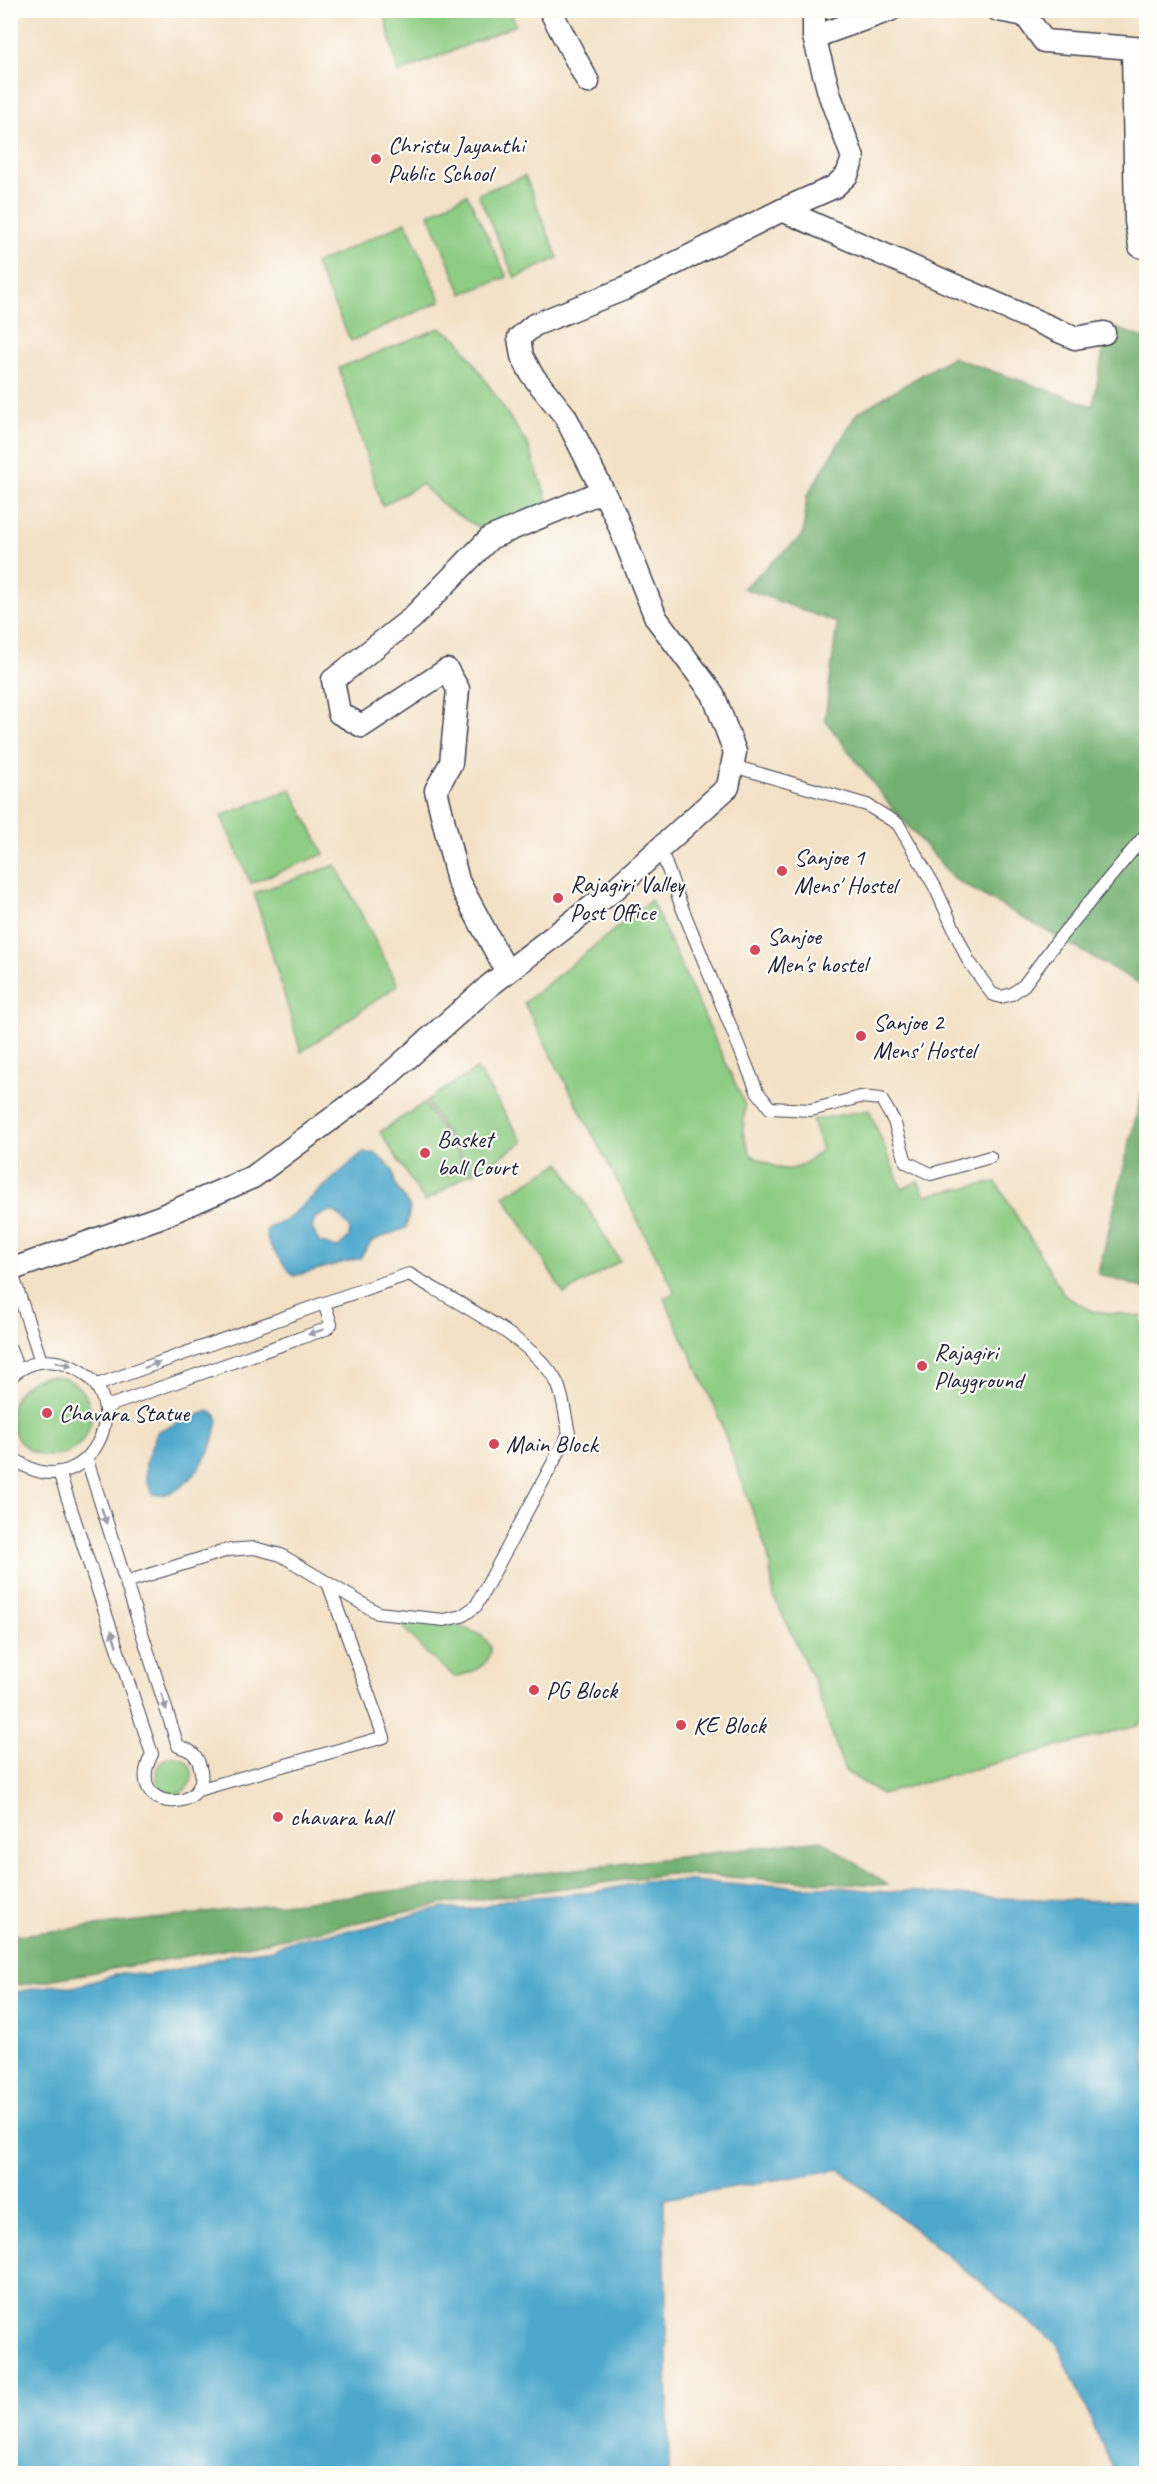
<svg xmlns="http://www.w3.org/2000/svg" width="1157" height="2484" font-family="Caveat,sans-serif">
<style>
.green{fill:#8dcc83;stroke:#58775f;stroke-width:1.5}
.forest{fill:#72b071;stroke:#4a6956;stroke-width:1.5}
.water{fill:#4ea8cc;stroke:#386584;stroke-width:1.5;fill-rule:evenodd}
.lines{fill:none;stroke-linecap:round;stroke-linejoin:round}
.service-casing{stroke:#413f50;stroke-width:14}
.minor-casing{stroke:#413f50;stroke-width:25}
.service{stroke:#fff;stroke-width:12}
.minor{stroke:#fff;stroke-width:22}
.oneway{fill:#9c9ca7}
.poi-dot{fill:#d1495b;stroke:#fdfcf7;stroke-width:2}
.labels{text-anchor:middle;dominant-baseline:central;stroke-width:4.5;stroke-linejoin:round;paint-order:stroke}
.poi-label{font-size:24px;fill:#22223b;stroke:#fdfcf7;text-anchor:start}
</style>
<rect width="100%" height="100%" fill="#fdfcf7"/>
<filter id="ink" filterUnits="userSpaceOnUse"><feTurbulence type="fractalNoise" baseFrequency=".0167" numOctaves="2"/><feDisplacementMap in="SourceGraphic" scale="12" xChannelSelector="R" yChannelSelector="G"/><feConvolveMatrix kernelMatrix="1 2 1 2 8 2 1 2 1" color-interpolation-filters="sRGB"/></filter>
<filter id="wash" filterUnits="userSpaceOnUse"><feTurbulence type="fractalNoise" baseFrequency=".008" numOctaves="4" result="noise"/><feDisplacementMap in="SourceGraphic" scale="24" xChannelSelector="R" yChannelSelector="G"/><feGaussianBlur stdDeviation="1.35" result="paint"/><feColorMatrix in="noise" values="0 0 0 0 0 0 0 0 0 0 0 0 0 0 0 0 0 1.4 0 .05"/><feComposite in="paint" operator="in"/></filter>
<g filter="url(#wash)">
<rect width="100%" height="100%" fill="#f3e1c6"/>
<path class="green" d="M384 11H510L516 25 398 73Z
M525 176 558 258 515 278 478 194Z
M467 194 507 277 462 294 429 214Z
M406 222 441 301 351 341 315 264Z
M440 328 458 339 528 445 549 505 483 530 449 510 421 484 382 506 339 368Z
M291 789 324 854 251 883 221 816Z
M336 865 398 985 301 1052 254 893Z
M651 900 745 1105 743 1133 751 1155C787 1173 790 1177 822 1150L812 1120 869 1110 902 1189 918 1181 925 1195 996 1182 1065 1296 1092 1311 1141 1316 1146 1416V1714L1139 1725 881 1794 845 1771 813 1679 774 1597 768 1554 715 1407 664 1298 674 1293 672 1286 524 1003Z
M477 1069 523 1142 473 1174 426 1101Z
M424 1103 470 1173 425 1202 380 1132Z
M560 1163 620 1261 564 1294 504 1196Z
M11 1416a40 40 0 1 1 80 0a40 40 0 1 1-80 0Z
M395 1618C414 1620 501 1623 489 1656 483 1670 468 1673 455 1677L428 1655Z
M156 1775a18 18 0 1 1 36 0a18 18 0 1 1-36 0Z"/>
<path class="forest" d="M1108 325 1146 339V987L954 879 889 804 825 720 837 623 743 588 803 535 807 496 857 413 952 357 1093 406Z
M1146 1076V1289L1098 1274Z
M822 1840 888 1885 669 1874 443 1904 256 1944 20 1985 11 1981V1936Z"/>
<path class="water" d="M362 1153H375L392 1169 395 1184 410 1208 406 1228 372 1241 360 1258 294 1276C285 1268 265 1242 266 1231L271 1226 285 1221ZM330 1211 337 1213 350 1228 349 1237 337 1248 319 1242 312 1228 315 1218Z
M208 1411 215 1414 218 1420C216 1429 215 1439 211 1447 201 1468 179 1500 153 1494 139 1469 147 1456 158 1431Z
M645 1881H693L751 1886 774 1884 794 1887H837L885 1892 907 1891 996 1898 1146 1902V2473H1115L1057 2344 840 2169 664 2199 669 2473H11V1988L16 1992 55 1985 74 1987 122 1973 147 1975 195 1966 230 1955 272 1949 297 1939 375 1926 419 1913 444 1908 460 1910 484 1907 508 1899 596 1892Z"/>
</g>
<g filter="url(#ink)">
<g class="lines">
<g class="service-casing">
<path id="service" d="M733 766 867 805 898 824 935 887 968 960 992 994 1001 997 1012 994 1024 985 1057 941 1146 834
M660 848 681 905 757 1091 770 1108 811 1110 860 1097 881 1099 894 1121 906 1162 931 1174 990 1157
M11 1270 41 1361
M10 1349 18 1370
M10 1378C24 1364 43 1358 61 1363 153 1389 84 1520 10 1455
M97 1385 324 1303 331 1324 326 1329 106 1407
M59 1472 152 1754C121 1814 214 1815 200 1767 197 1754 191 1750 178 1746L87 1460
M126 1582 228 1550 254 1548 281 1555 378 1613 444 1620 462 1616 476 1606 569 1433C565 1417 564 1397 557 1383 536 1340 450 1299 409 1274L324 1303
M198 1790 384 1737 328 1583"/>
</g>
<g class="minor-casing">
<path id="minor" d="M550 10 588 82
M814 10V37L890 10
M998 10 1025 15 1044 41 1146 49
M1133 49 1136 221 1140 246 1146 248
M782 210 1075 338 1104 333
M507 972 458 881 436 790 451 763 458 689 447 670 362 726 339 713 333 680 411 619 490 538 603 491
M10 1270 160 1217 253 1177 376 1086 489 986 615 889 728 787 735 752 713 694 656 618 615 515 565 416 532 375 522 356 519 338 534 325 624 289 782 210 834 187 847 175 853 158 830 96 814 37"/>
</g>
<use href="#service" class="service"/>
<use href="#minor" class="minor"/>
</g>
<defs><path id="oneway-solid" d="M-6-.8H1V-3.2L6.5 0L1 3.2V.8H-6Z" transform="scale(1.5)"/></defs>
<g class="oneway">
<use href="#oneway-solid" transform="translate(316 1332) rotate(162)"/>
<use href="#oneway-solid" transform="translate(64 1364) rotate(15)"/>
<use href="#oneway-solid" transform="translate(152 1365) rotate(-20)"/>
<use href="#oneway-solid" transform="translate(104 1516) rotate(72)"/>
<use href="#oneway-solid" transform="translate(114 1638) rotate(-108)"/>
<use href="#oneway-solid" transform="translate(164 1702) rotate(72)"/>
</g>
</g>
<g class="poi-dot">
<circle cx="376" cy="159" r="6"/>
<circle cx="782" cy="871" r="6"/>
<circle cx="558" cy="898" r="6"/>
<circle cx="755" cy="950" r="6"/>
<circle cx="861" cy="1036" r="6"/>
<circle cx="425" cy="1153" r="6"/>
<circle cx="922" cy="1366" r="6"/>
<circle cx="47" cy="1413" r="6"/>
<circle cx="494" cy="1444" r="6"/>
<circle cx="534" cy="1690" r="6"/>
<circle cx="681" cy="1725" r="6"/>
<circle cx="278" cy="1817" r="6"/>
</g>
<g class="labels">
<g class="poi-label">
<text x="388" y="145">Christu Jayanthi<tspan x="388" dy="28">Public School</tspan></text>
<text x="794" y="857">Sanjoe 1<tspan x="794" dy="28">Mens' Hostel</tspan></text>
<text x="570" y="884">Rajagiri Valley<tspan x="570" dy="28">Post Office</tspan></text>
<text x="767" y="936">Sanjoe<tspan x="767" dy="28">Men's hostel</tspan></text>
<text x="873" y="1022">Sanjoe 2<tspan x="873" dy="28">Mens' Hostel</tspan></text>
<text x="437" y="1139">Basket<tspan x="437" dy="28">ball Court</tspan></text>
<text x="934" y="1352">Rajagiri<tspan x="934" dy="28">Playground</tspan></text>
<text x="59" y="1413">Chavara Statue</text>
<text x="506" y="1444">Main Block</text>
<text x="546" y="1690">PG Block</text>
<text x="693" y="1725">KE Block</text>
<text x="290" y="1817">chavara hall</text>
</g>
</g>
<rect width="1157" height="2484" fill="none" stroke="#fdfcf7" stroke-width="36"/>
</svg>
